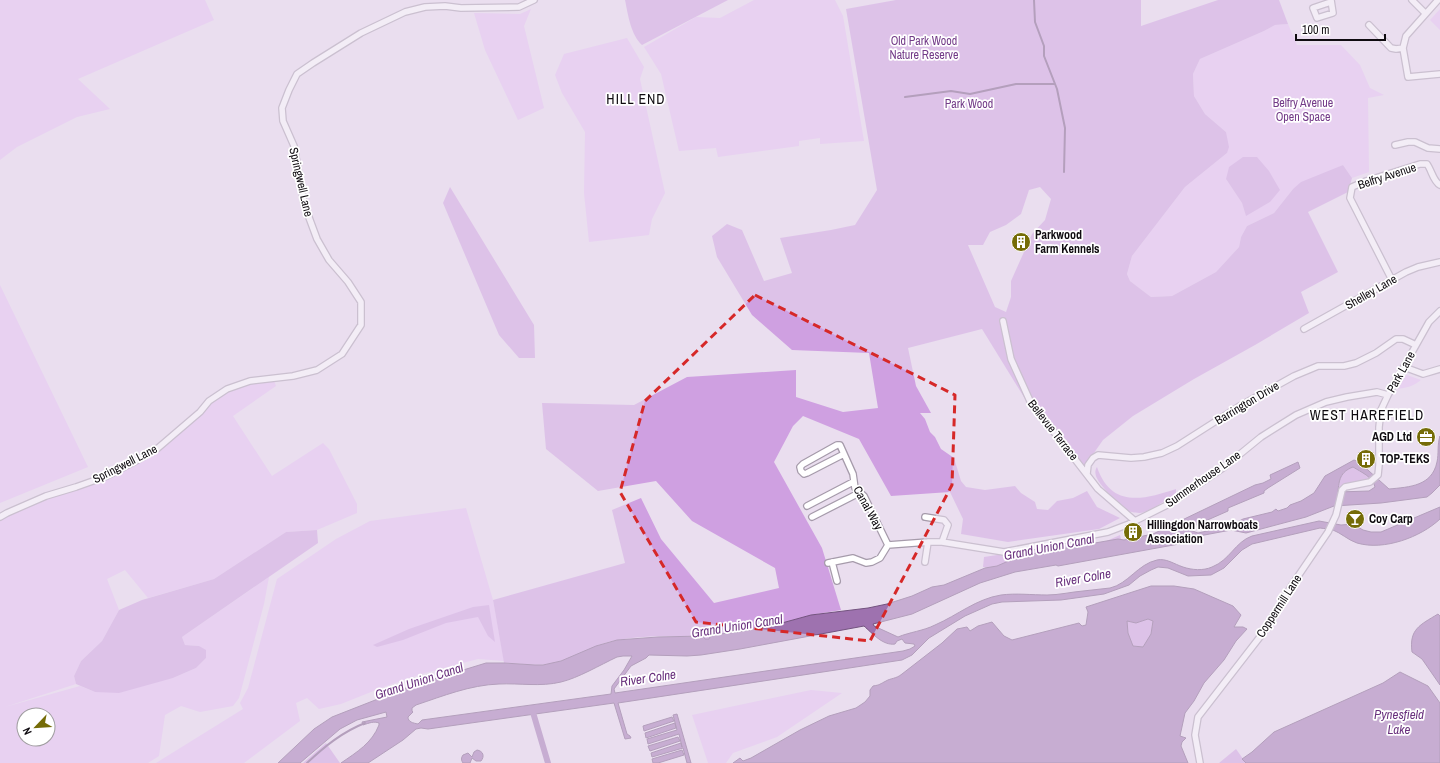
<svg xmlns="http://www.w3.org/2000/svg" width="1440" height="763" font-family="'Archivo Narrow',sans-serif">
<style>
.green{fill:#e6c1f4;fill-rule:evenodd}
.forest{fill:#cfa0e1;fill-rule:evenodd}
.water{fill:#9e72af;stroke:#73537f;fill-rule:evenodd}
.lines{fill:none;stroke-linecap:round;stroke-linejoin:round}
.stream{stroke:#73537f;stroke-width:2}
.canal{stroke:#9e72af;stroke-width:6}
.street-casing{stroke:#a69bab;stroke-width:8}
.street{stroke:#fff;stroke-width:5.5}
.marked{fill:none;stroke:#d62828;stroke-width:3;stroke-dasharray:8 5;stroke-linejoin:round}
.labels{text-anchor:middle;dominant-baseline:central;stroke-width:3.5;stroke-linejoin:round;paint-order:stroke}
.park-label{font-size:12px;fill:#733b88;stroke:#fff}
.street-label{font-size:12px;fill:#0f0b10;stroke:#fff}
.poi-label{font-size:12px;font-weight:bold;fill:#0f0b10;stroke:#fff;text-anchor:start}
.water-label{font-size:13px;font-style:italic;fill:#6a327e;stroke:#fff}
.quarter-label{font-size:14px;letter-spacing:1px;fill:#0f0b10;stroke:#fff}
</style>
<rect width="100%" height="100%" fill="#eadeef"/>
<path class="green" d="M0 0H205L214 20 78 79 110 109 77 117 17 147 0 160Z
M754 0H835L843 16 864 141 820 144V138L799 141V146L718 157 716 148 679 151 661 74 644 47 696 17 720 18Z
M531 9 524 26 544 108 518 120 485 50 474 13 520 14Z
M1440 9V30L1430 20Z
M1288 24 1297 45H1341L1360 65 1370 88 1384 95 1368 98 1369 172 1352 178 1343 165 1293 189 1274 213 1247 226 1241 237 1239 247 1216 272 1172 296 1151 297 1130 281 1127 274 1132 256 1185 187 1227 153 1226 132 1205 114 1194 96 1193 74 1200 59 1264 31 1275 25ZM1226 179 1270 202 1246 215 1242 203Z
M627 38 644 67 640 79 665 193 652 219 649 235 589 242 584 193 585 132 562 93 555 75 564 54Z
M0 285 88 467 0 503Z
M1407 375 1421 380C1414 386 1406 388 1397 389L1404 377Z
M273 378 276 386 233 416 272 476 323 443 329 449 357 504V513L317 530 286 532 214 579 148 598 125 570 107 579 119 610 102 641 81 661 74 676 76 684 5 707 80 686 95 692 173 678 196 668 206 658 199 646 185 645 182 637 269 577 264 604 239 698 233 706 200 712 181 706 165 715 159 756 148 763H0V519L50 495 113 476 150 454 203 408 222 394 246 384ZM24 715H48V739H24Z
M466 508 493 600 504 661 478 659 425 673 386 686 341 704 319 709 307 698 296 703 300 721 244 763H156L243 709 240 703 248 688 277 579 336 539 370 521Z
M811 690 842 693 777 737 733 753 726 763H708L692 715Z"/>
<path class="forest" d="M625 0H728L642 45C631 35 628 15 625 0Z
M896 0H1141V26L1218 0H1279L1288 24 1275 25 1264 31 1200 59 1193 74 1194 96 1205 114 1226 132 1229 147 1227 153 1185 187 1132 256 1127 274 1130 281 1151 297 1172 296 1216 272 1239 247 1241 237 1247 226 1274 213 1293 189 1301 182 1343 165 1352 178 1348 192 1308 212 1338 272 1301 292 1309 313 1255 345 1194 379 1133 416 1103 440 1082 470 1027 402 982 329 908 348 916 386 931 413H920L925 419 930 432 935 437 941 449 954 458 961 481 966 487 985 490 1015 486 1021 493 1035 502 1037 509 1048 510 1057 501 1073 498 1087 491 1097 507 1120 518 1099 529 1008 542 961 534 963 519 950 492 891 496 859 439 803 416 793 426 774 462 822 548 841 610 811 615 771 626 738 632 711 635 709 639 705 640 702 636C674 636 644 635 617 640 594 644 575 658 553 663 537 667 521 663 504 663L493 600 625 563 612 510 641 498 661 539 714 603 779 588 775 568 692 521 656 481 598 491 546 449 542 403 634 405 687 377 796 370V397L843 412 878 408 869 353 792 350 752 315 717 257 712 236 727 224 742 230 764 281 792 273 780 238 831 230 855 225 877 190 846 9ZM1040 187 1051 199 1045 220 1032 234 1011 281V297L1006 312 995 307 968 245H983L990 232 1006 225 1021 214 1029 190Z
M1243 157H1257L1269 171 1280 190 1270 202 1246 216 1242 203 1226 179 1229 167Z
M450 187 534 325 535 358H519L499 335 443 203Z
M1097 467C1111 508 1143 500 1176 489V493C1168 499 1150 512 1140 513 1138 513 1130 512 1128 511 1121 507 1098 484 1096 476 1095 473 1095 470 1097 467Z
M1352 467 1363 473 1370 479C1360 483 1348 482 1339 488 1339 477 1342 472 1352 467Z
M317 530 318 543 182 637 185 645 199 646 206 650V658L196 668 173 678 119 693 95 692 76 684 74 676 81 661 102 641 119 610 142 600 214 579 286 532Z
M1120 535 1121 539 1100 552 1001 569 983 567 984 557 1080 542 1102 543Z
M489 605 495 642 488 636 478 617 446 623 403 640 377 647 373 645 409 629 473 607Z
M1148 619 1153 621 1151 634 1143 647 1133 646 1128 633 1126 621 1136 623Z
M326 743 340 763H303Z
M1236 749 1246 763H1219Z"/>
<path class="water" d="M1440 436V485L1432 493 1427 497 1381 503 1334 506 1306 517 1246 533 1231 530 1199 536 1190 542 1058 566 1056 565 1015 572 980 583 912 614 873 624 874 626 898 637C910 632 923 631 935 625 958 615 976 599 1001 595 1016 593 1032 595 1047 595 1059 595 1071 592 1083 591 1092 590 1101 589 1110 588 1128 584 1138 564 1157 560 1166 558 1174 564 1183 567 1192 570 1203 571 1212 567 1230 560 1235 542 1252 536L1319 521 1341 525 1353 524 1363 530 1371 532H1381L1440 507V519C1421 537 1384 551 1357 543 1348 540 1341 533 1333 530 1329 528 1324 529 1320 528L1252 544 1242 550 1224 568 1211 575 1188 576 1168 568 1158 567 1151 570 1140 576 1129 585 1104 594 1061 600 1002 602 992 604 965 616 929 638 912 655 902 660 618 703 627 734 630 736 631 738 625 739 614 703 428 729 421 728 416 729 403 740 368 763H341C357 752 372 743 379 725V723C374 721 369 723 363 725L362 722 387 717 386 712 357 720 340 729 300 763H278L314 729 332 717 411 686 473 667 486 663H504L535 665H543L561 661 596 646 617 640 658 637 703 636 705 639H709L711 635 738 632 771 626 811 615 868 608 887 604 912 596 932 587 944 585 985 568 997 566 1020 556 1118 539 1124 540 1153 534 1255 485 1263 483 1271 479 1270 475 1298 462 1300 468 1268 488 1264 491V493L1228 508V511L1187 529 1198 533 1230 526 1243 519 1272 512 1276 509 1278 511 1287 508 1290 505 1301 501 1314 493 1325 476 1354 460 1359 462 1389 489C1410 487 1432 486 1437 462 1439 453 1437 445 1440 436ZM1353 467C1361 472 1373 477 1375 487L1369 491 1338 492C1339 480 1340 472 1353 467ZM864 626C872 633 883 646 895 644L897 641 902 639 905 643 914 644 915 646 910 649 903 651 615 693 614 689 631 666 646 658 649 655 687 656 701 655 740 649ZM623 656H632L624 670 612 686 611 694 422 720 418 724C413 723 408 722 408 717L413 712 412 711V708L416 705C443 696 470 685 499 684 519 683 541 687 561 682 578 678 600 665 617 657Z
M1151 586H1174L1194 589 1233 606 1241 615 1234 627H1243L1247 629 1236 641 1224 660 1204 683 1194 701 1185 713 1180 736 1186 738 1182 742 1181 746 1188 763H733L740 758 743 761 751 758 800 730 829 716 856 708 865 702 870 696V690L873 686C880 685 880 684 886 681 891 678 896 679 902 674L942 643 957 629 967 627 970 631 978 626 992 622 1004 636 1012 640 1079 623 1082 626 1086 625 1088 612 1086 607ZM1148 619 1153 621 1151 634 1143 647 1133 646 1128 633 1127 621 1136 623Z
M1438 614 1440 616V685L1422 659 1412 652C1409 629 1420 625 1438 614Z
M1400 672 1428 686 1440 703V763H1246L1242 759 1252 752 1274 732 1383 683Z
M677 714 691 763H687L683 748 652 757 651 753 681 743 682 747 679 734 648 744 647 739 677 730 673 715Z
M672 717 674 721 644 731 643 726Z
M675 723 676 728 646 738 645 733Z
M678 737 680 741 650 751 648 746Z
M477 750C483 751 485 756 481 761H476L472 758 470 763H463C461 760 461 758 463 755L468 753 472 757 474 752Z
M682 750 684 755 658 763H653L652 759Z"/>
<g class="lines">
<path class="stream" d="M1034 0 1035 22 1044 46V56L1057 89 1065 128 1064 172
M905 97 951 91 970 94 1016 84H1055
M307 763C324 747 342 732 365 723"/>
<path class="canal" d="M532 709 548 763"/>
<g class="street-casing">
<path id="street" d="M1412 0 1425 13
M1438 0 1406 36 1403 48 1408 77 1440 74
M1331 2 1313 8 1317 18 1333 13 1331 0
M1369 25 1391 48 1396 49 1403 48
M1395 145 1408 142H1415L1428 148 1440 149
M1392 280 1350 198 1352 187 1366 181 1420 164H1427C1432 171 1433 181 1440 185
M1003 321 1011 359 1030 401 1098 489 1135 521
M1304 329 1406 272 1418 267 1440 262
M1404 367 1423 374 1440 369
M844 454 807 473 804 474 801 471 800 467 803 464 837 445H840L853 474 855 488 864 496 888 545
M1087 474 1088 465 1093 458 1098 455 1131 458 1144 457 1162 453 1177 446 1238 407 1294 376 1318 366H1344L1356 363 1376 353 1396 339H1403L1416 345
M807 506 853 482
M0 517 7 513 46 496 76 487 107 476 134 462 158 448 200 412 209 401 227 389 250 381 293 376 317 370 342 354 361 325V302L348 282 329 260 317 239 304 204 294 146 283 121 282 108 289 90 297 74 313 63 361 33 405 12 425 7 445 6 461 8 519 7 534 0
M812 517 859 493
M925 517 944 520 948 525 942 542
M832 562 837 581
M925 562 928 542
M828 563 853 558 866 563 872 562 880 558 888 545 928 542H942L1004 552 1108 532 1129 524 1171 503 1223 468 1261 437 1296 415 1326 402 1347 397 1377 392 1388 395
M1200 763 1195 735 1198 717 1263 633 1292 585 1328 532 1336 515 1342 490 1345 487 1370 482 1378 475 1379 465V427L1381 410 1388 395 1429 322 1440 311"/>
</g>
<use href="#street" class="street"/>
</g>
<path d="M0 0H1440V763H0ZM755 295 955 395 952 485 870 641 696 622 620 492 645 401Z" fill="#eadeef" fill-opacity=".55" fill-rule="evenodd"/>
<path class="marked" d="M755 295 955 395 952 485 870 641 696 622 620 492 645 401Z"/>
<defs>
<g id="building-disc" transform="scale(1)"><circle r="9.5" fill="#756c07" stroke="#fff"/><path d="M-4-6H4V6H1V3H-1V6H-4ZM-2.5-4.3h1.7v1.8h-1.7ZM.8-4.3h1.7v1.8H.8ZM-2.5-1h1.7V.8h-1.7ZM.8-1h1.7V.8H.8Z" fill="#fff"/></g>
<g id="office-disc" transform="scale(1)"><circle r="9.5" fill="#756c07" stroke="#fff"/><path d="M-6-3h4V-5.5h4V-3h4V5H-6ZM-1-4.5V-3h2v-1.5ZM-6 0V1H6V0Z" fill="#fff"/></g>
<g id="bar-disc" transform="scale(1)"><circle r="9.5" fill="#756c07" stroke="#fff"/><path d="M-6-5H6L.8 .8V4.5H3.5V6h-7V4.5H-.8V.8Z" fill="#fff"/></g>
</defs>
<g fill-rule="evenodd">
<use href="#building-disc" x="1021" y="242"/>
<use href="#office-disc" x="1426" y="437"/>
<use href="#building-disc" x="1366" y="459"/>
<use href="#bar-disc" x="1355" y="519"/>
<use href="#building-disc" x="1133" y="532"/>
</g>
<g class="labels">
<g class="park-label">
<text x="924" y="41">Old Park Wood<tspan x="924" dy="14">Nature Reserve</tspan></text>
<text x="1303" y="103">Belfry Avenue<tspan x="1303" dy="14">Open Space</tspan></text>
<text x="969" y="104">Park Wood</text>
</g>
<g class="street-label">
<text transform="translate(1387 176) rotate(-18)">Belfry Avenue</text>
<text transform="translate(301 182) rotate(77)">Springwell Lane</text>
<text transform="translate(1371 292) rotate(-30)">Shelley Lane</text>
<text transform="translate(1401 372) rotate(-61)">Park Lane</text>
<text transform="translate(1247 403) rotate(-31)">Barrington Drive</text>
<text transform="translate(1053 430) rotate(52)">Bellevue Terrace</text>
<text transform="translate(125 464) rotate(-27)">Springwell Lane</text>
<text transform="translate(1203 479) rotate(-35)">Summerhouse Lane</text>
<text transform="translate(868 508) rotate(61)">Canal Way</text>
<text transform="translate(1279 606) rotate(-57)">Coppermill Lane</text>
</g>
<g class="poi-label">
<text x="1035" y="235">Parkwood<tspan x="1035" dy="14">Farm Kennels</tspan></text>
<text x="1412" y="437" text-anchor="end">AGD Ltd</text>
<text x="1380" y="459">TOP-TEKS</text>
<text x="1369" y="519">Coy Carp</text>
<text x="1147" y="525">Hillingdon Narrowboats<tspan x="1147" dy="14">Association</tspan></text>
</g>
<g class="water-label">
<text transform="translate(1049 547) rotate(-11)">Grand Union Canal</text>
<text transform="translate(1083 578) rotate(-10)">River Colne</text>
<text transform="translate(737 626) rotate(-9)">Grand Union Canal</text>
<text transform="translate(648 678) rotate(-8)">River Colne</text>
<text transform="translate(419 681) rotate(-18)">Grand Union Canal</text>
<text x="1399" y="714">Pynesfield<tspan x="1399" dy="15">Lake</tspan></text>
</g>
<g class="quarter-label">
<text x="636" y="99">HILL END</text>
<text x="1367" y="415">WEST HAREFIELD</text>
</g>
</g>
<g transform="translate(36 727) rotate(245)"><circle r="19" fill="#ffffff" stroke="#9f9d9f"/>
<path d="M0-3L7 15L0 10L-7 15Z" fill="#756c07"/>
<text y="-6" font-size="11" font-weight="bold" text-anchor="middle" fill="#0f0b10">N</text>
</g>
<path d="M1296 34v6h89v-6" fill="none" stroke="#0f0b10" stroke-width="2"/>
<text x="1302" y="34" font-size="12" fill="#0f0b10" stroke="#ffffff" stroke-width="3" paint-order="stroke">100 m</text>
</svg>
